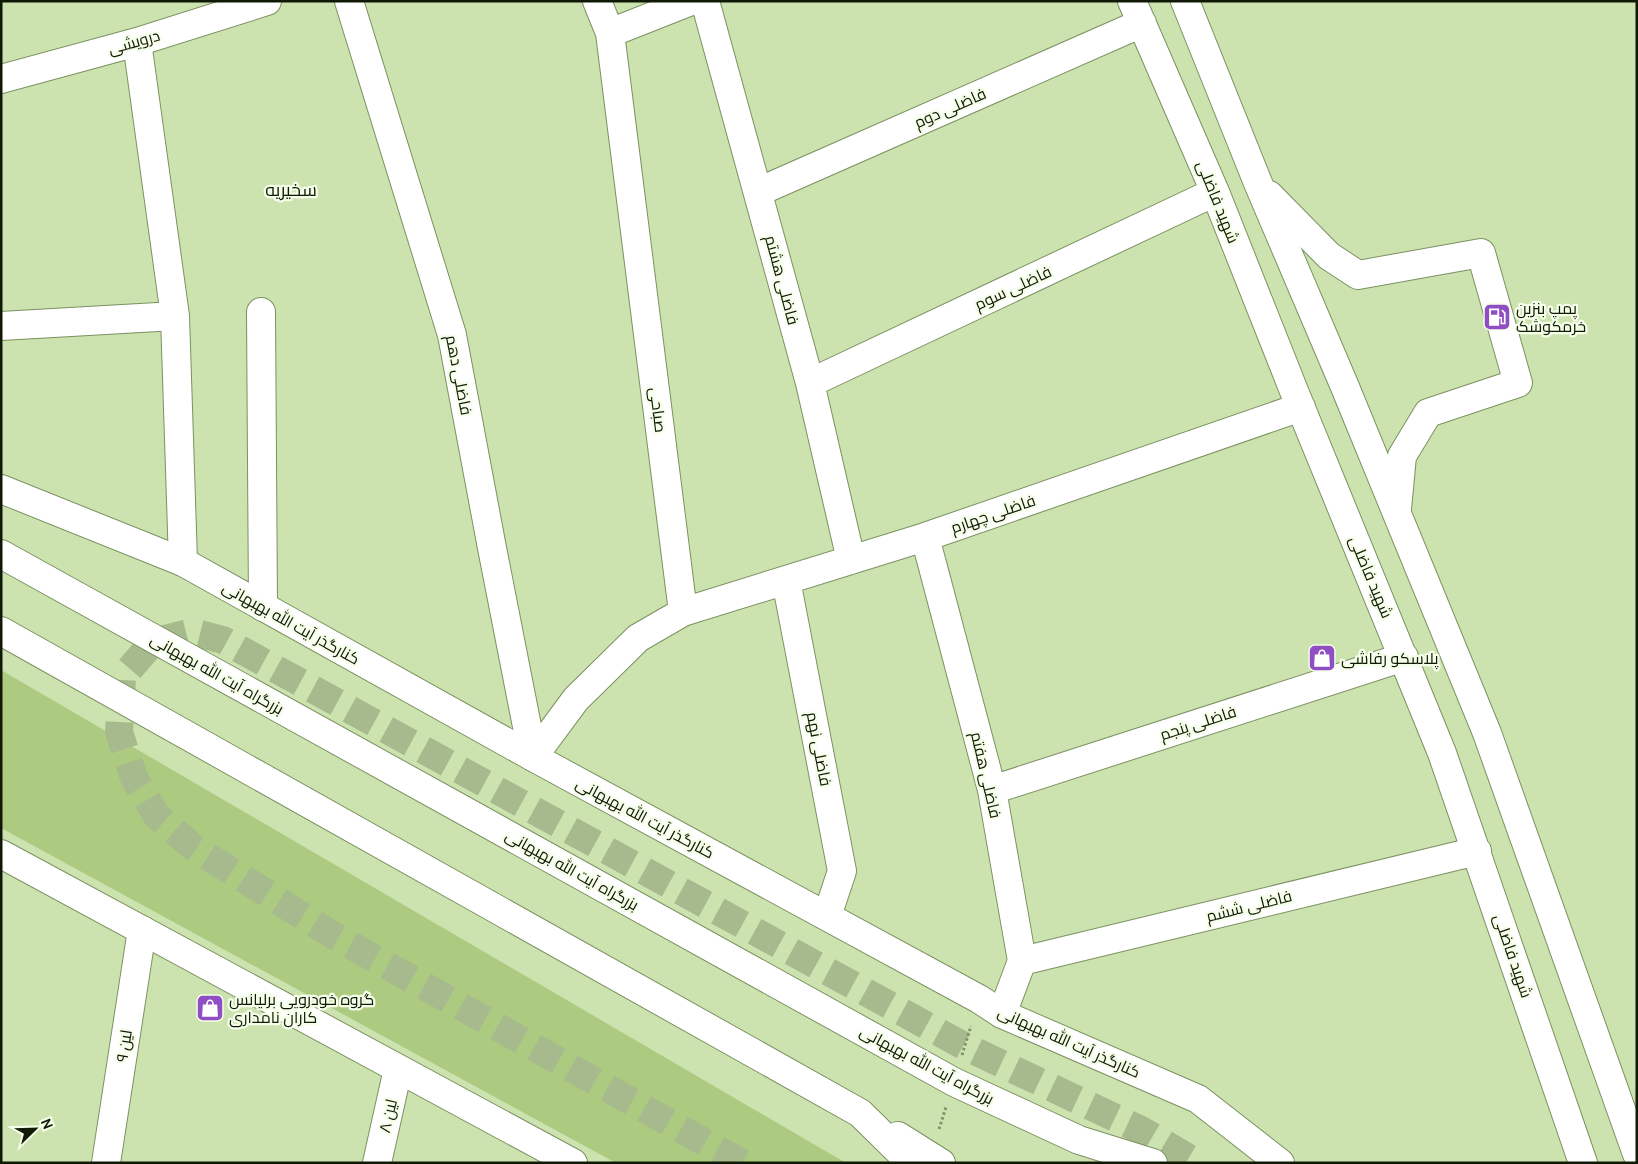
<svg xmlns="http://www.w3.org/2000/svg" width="1638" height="1164" font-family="Cabin,Cairo,sans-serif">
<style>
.green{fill:#accb81}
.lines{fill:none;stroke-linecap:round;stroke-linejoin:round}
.highway-tunnel{stroke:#a6ba8d;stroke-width:28;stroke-dasharray:28 14;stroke-linecap:butt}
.minor-casing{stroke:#7c9161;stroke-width:30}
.major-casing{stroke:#7c9161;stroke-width:30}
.highway-casing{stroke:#7c9161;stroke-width:30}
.path{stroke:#80916b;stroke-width:3;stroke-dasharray:2.5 2.5;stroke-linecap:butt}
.minor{stroke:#fff;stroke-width:28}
.major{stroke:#fff;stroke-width:28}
.highway{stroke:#fff;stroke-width:28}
.labels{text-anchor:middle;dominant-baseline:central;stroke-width:4.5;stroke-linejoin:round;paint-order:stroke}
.street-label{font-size:16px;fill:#101806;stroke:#f5fee9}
.poi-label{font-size:16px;fill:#101806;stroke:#f5fee9;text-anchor:start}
.neighbourhood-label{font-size:18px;fill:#101806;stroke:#f5fee9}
</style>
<rect width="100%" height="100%" fill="#cce3af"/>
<path class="green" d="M1 670 846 1163H847H616L1 828Z"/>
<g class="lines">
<path class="highway-tunnel" d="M742 1163 336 937 193 847 157 816 134 778 119 732 122 678 153 642 192 632 223 640 964 1046 1143 1131 1197 1163"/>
<g class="minor-casing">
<path id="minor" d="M349 1 452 335 492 548 533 757
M705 1 810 383 851 560
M1132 1 1215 192 1294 391 1442 753 1583 1163
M1185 1 1258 183 1345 387 1487 733 1637 1154
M610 33 691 1
M137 42 175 316 183 562
M1 79 137 42 267 1
M758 192 1142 23
M1269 195 1329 256 1358 275 1481 253 1518 383 1428 413 1402 456 1397 509
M261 312 263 607
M1 326 175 316
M810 383 1215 192
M925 537 992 790 1022 961 1002 1014
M786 580 842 871 827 916
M683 612 925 537 1301 407
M533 757 576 699 638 638 683 612 610 33 597 1
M992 790 1404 657
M1022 961 1477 851
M106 1163 142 930
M377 1163 398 1069"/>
</g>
<g class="major-casing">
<path id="major" d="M1 489 183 562 533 757 979 999 1002 1014 1198 1099 1280 1163
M1 854 573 1163"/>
</g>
<g class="highway-casing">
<path id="highway" d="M1 554 954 1082 1079 1140 1153 1163
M1 631 860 1113 911 1163
M898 1136 941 1163"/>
</g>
<path class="path" d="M962 1055 971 1026
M939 1129 946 1107"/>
<use href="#minor" class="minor"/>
<use href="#major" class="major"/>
<use href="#highway" class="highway"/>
</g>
<defs>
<g id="fuel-square" transform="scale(1.4375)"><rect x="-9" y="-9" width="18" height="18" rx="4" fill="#904ec4" stroke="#f5fee9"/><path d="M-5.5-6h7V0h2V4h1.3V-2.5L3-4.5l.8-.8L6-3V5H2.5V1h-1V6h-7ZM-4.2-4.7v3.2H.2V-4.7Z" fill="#fff"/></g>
<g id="shop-square" transform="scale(1.4375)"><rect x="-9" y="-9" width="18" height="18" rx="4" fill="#904ec4" stroke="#f5fee9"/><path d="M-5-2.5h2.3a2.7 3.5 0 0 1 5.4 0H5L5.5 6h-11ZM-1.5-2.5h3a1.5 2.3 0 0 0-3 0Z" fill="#fff"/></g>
</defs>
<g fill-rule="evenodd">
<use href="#fuel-square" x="1497" y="317"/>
<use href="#shop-square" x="1322" y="658"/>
<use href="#shop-square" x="210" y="1008"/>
</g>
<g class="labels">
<g class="street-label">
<text transform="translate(134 42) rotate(-16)">درویشی</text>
<text transform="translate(950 108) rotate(-24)">فاضلی دوم</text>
<text transform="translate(1218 202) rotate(68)">شهید فاضلی</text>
<text transform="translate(782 280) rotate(75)">فاضلی هشتم</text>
<text transform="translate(1013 288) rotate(-25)">فاضلی سوم</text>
<text transform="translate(459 375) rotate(79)">فاضلی دهم</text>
<text transform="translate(658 410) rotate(83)">صباحی</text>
<text transform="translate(993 514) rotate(-19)">فاضلی چهارم</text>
<text transform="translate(1371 577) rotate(67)">شهید فاضلی</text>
<text transform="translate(291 623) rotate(29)">کنارگذر آیت الله بهبهانی</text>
<text transform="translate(217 674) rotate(29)">بزرگراه آیت الله بهبهانی</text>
<text transform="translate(1198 723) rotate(-18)">فاضلی پنجم</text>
<text transform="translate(819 749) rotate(79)">فاضلی نهم</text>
<text transform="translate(986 775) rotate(77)">فاضلی هفتم</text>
<text transform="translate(645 818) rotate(28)">کنارگذر آیت الله بهبهانی</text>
<text transform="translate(572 870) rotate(29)">بزرگراه آیت الله بهبهانی</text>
<text transform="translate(1249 906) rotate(-14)">فاضلی ششم</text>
<text transform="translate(1513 956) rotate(71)">شهید فاضلی</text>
<text transform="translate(1069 1042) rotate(24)">کنارگذر آیت الله بهبهانی</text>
<text transform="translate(124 1046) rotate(-81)">لین ۹</text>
<text transform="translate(927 1065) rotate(28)">بزرگراه آیت الله بهبهانی</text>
<text transform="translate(388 1116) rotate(-77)">لین ۸</text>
</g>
<g class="poi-label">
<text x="1516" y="308">پمپ بنزین<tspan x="1516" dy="18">خرمکوشک</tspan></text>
<text x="1341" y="658">پلاسکو رفاشی</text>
<text x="229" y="999">گروه خودرویی برلیانس<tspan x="229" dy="18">کاران نامداری</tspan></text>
</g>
<g class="neighbourhood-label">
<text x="291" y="190">سخیریه</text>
</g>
</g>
<rect width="1638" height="1164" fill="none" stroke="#101806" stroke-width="5"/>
<g transform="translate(35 1129) rotate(67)" stroke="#f5fee9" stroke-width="4" paint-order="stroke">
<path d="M0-4L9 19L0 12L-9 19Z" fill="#101806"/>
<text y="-8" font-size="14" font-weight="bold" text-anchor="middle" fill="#101806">N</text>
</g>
</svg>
